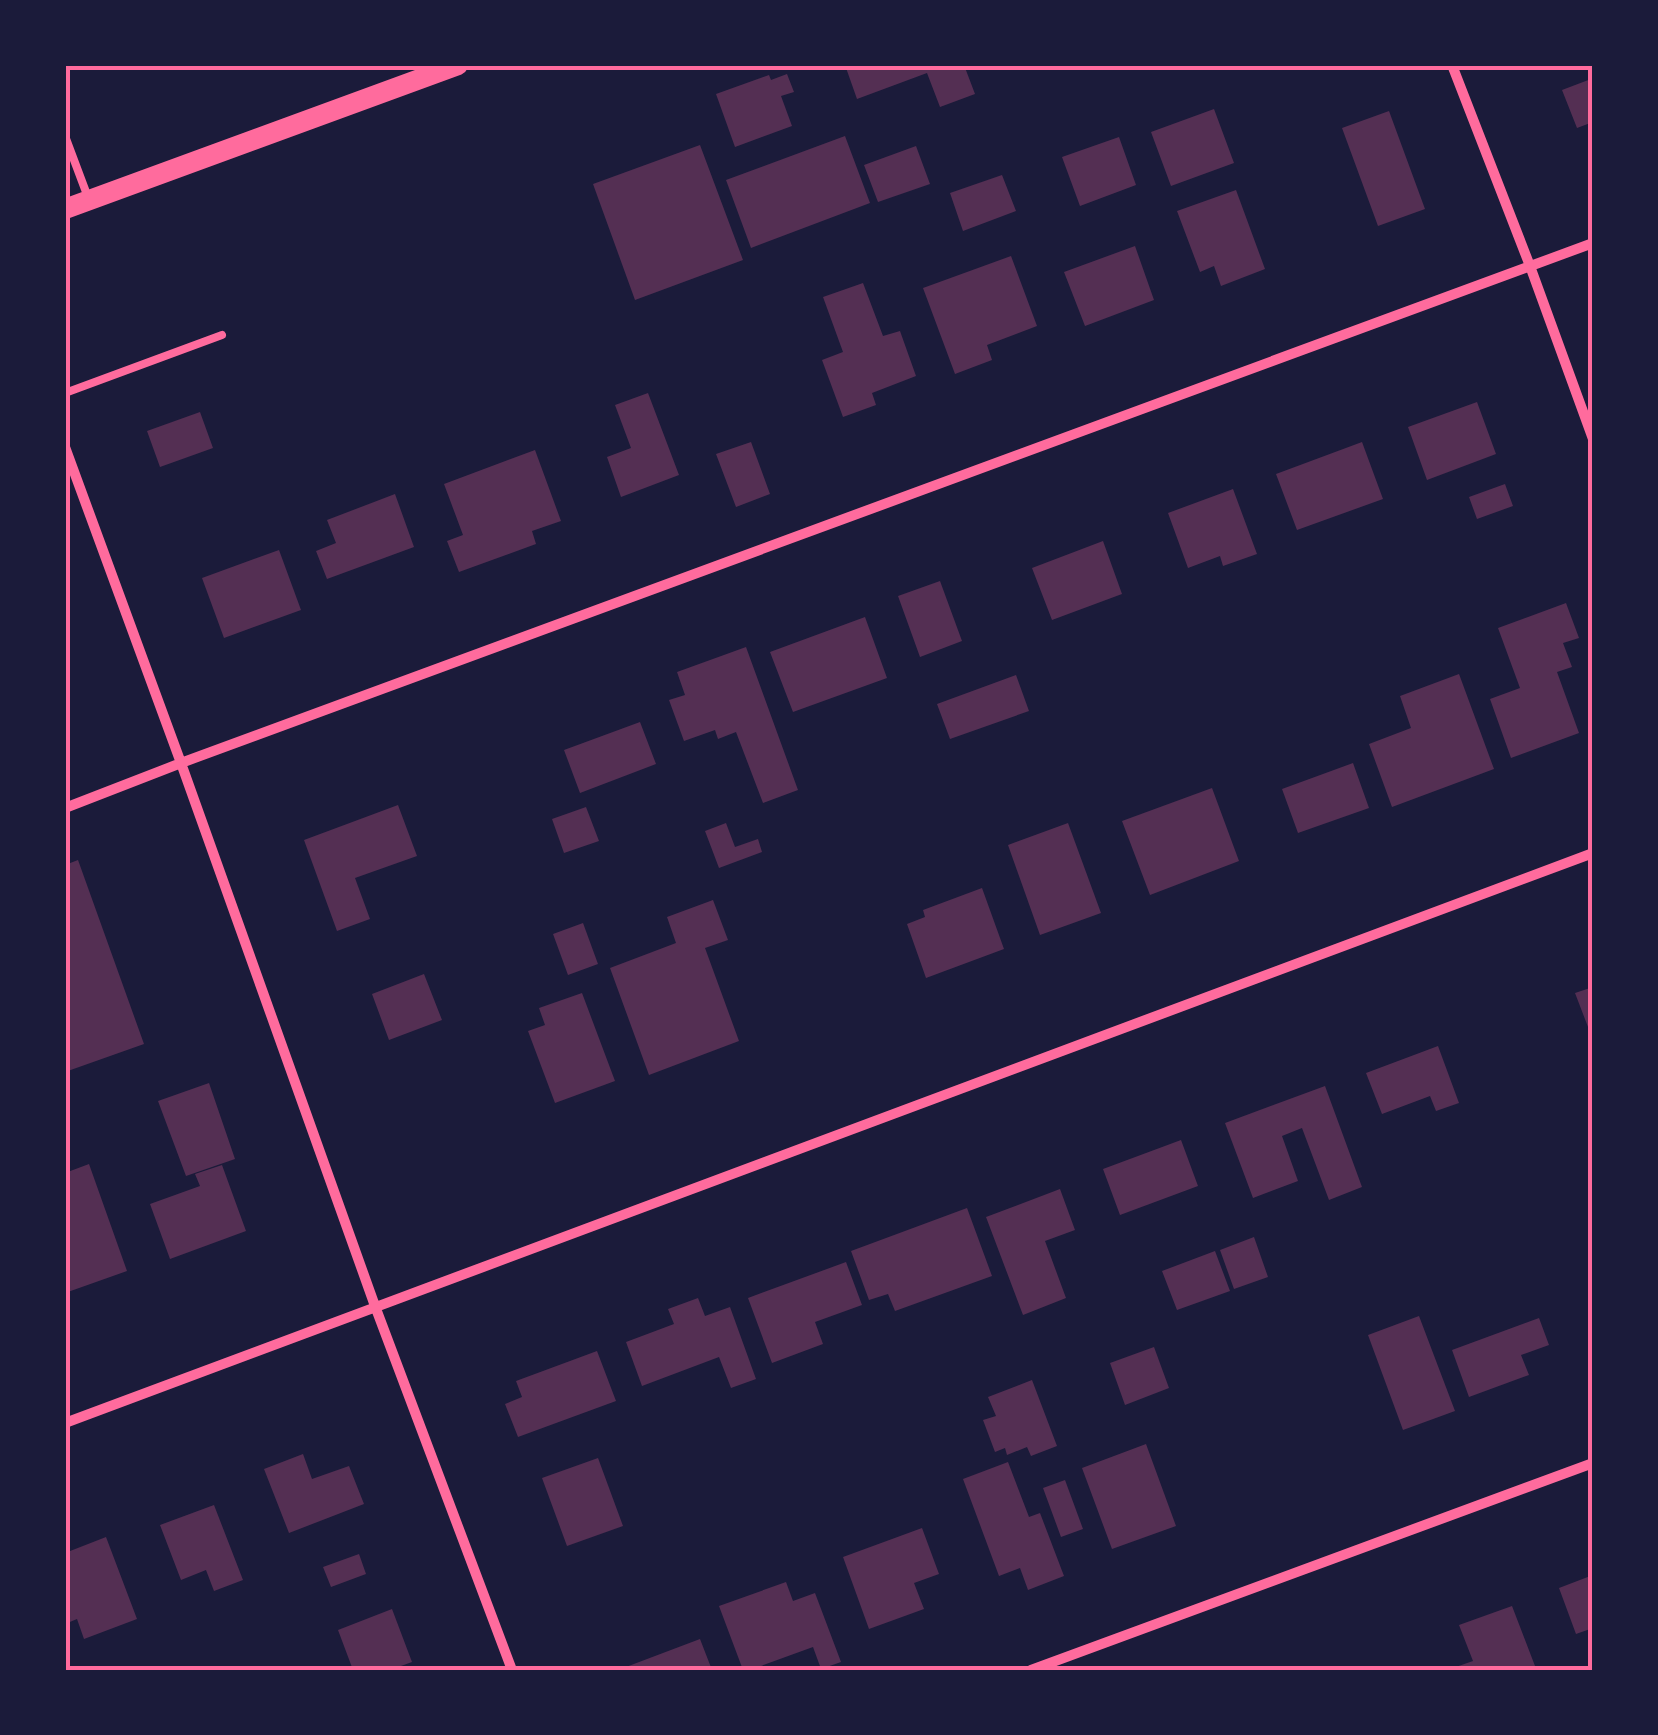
<svg xmlns="http://www.w3.org/2000/svg" width="1658" height="1735" font-family="'Roboto Serif',serif">
<style>
.building{fill:#542f53}
.lines{fill:none;stroke-linecap:round;stroke-linejoin:round}
.service{stroke:#ff6b9d;stroke-width:8}
.minor{stroke:#ff6b9d;stroke-width:10}
.secondary{stroke:#ff6b9d;stroke-width:20}
.neatline{fill:none;stroke:#ff6b9d;stroke-width:4}
</style>
<rect width="100%" height="100%" fill="#1b1b3a"/>
<path class="building" d="M845 65H964L975 94 940 107 927 73 857 99Z
M1586 65H1593V122L1577 128 1562 90 1591 79Z
M787 74 794 92 781 96 792 126 735 147 716 94 769 75 771 80Z
M1214 109 1234 163 1171 186 1151 132Z
M1389 111 1425 209 1378 226 1342 128Z
M845 136 870 203 751 248 726 180Z
M1119 137 1136 185 1080 206 1062 157Z
M700 145 743 260 635 300 593 184Z
M916 146 930 184 878 202 864 165Z
M1002 175 1016 211 963 231 950 193Z
M1236 190 1265 269 1221 286 1214 266 1200 272 1177 211Z
M1135 246 1154 300 1085 326 1064 272Z
M1011 256 1037 326 987 345 992 360 955 374 923 288Z
M863 283 883 336 900 331 916 376 872 393 876 405 843 417 822 360 843 352 823 297Z
M648 393 679 475 621 497 607 457 631 448 615 405Z
M1477 402 1496 454 1427 480 1408 427Z
M200 412 213 448 160 467 147 431Z
M751 442 770 494 736 507 716 454Z
M1362 442 1383 499 1297 530 1276 474Z
M535 450 561 521 532 531 536 544 459 572 447 541 463 535 444 484Z
M1505 484 1513 506 1477 519 1469 497Z
M1233 489 1257 554 1223 566 1220 556 1188 568 1168 513Z
M395 494 414 547 327 579 316 551 336 543 327 520Z
M1103 541 1122 594 1052 620 1032 568Z
M279 550 301 610 224 638 202 578Z
M940 581 962 641 920 657 898 596Z
M1566 603 1579 638 1563 643 1572 667 1557 672 1579 733 1511 758 1490 699 1520 688 1498 628Z
M865 617 887 678 793 712 770 652Z
M746 647 798 790 763 803 736 732 718 739 715 730 684 741 669 700 685 695 677 672Z
M1459 674 1494 769 1392 807 1369 744 1411 728 1400 696Z
M1016 675 1029 711 950 739 937 704Z
M640 722 656 764 580 793 564 750Z
M1353 763 1369 808 1298 833 1282 789Z
M1212 788 1239 861 1150 895 1122 821Z
M398 805 417 856 355 878 370 919 337 931 304 840Z
M586 807 599 841 564 853 552 819Z
M726 823 735 847 758 839 762 852 719 868 705 831Z
M1068 823 1101 913 1040 935 1008 845Z
M78 860 144 1044 65 1072V865Z
M982 888 1004 949 926 978 907 924 925 917 923 910Z
M713 900 728 940 705 948 739 1041 649 1075 610 968 676 943 667 917Z
M583 923 598 964 568 975 553 934Z
M424 974 442 1020 389 1040 372 994Z
M1593 987V1040L1575 993Z
M582 993 615 1081 555 1103 528 1031 545 1025 539 1008Z
M1438 1046 1459 1103 1436 1111 1430 1096 1382 1114 1366 1073Z
M209 1083 235 1159 186 1176 158 1101Z
M1325 1086 1362 1187 1329 1200 1302 1128 1282 1136 1298 1181 1253 1198 1225 1123Z
M1181 1140 1198 1186 1120 1215 1103 1169Z
M89 1164 127 1271 65 1293V1173Z
M222 1165 246 1231 170 1259 150 1204 200 1186 195 1174Z
M1060 1189 1075 1230 1045 1241 1066 1298 1023 1315 986 1217Z
M967 1208 992 1276 895 1311 888 1294 869 1300 851 1251Z
M1254 1237 1268 1277 1234 1289 1220 1250Z
M1215 1251 1230 1291 1177 1310 1162 1271Z
M846 1262 862 1305 815 1322 823 1344 772 1363 748 1298Z
M698 1298 705 1316 730 1307 756 1379 731 1388 719 1357 642 1386 626 1342 674 1324 668 1309Z
M1419 1316 1455 1411 1403 1430 1368 1335Z
M1539 1318 1549 1345 1521 1355 1529 1375 1469 1397 1452 1350Z
M1154 1347 1169 1388 1125 1405 1110 1363Z
M597 1351 616 1401 518 1437 505 1404 522 1397 516 1381Z
M1032 1380 1057 1446 1031 1456 1027 1447 1007 1455 1005 1448 995 1452 983 1420 996 1416 988 1397Z
M1146 1444 1176 1526 1112 1549 1082 1468Z
M303 1454 312 1479 349 1466 364 1504 289 1533 264 1469Z
M598 1458 623 1526 567 1546 542 1478Z
M1008 1462 1029 1517 1040 1513 1064 1576 1028 1590 1020 1568 999 1576 963 1479Z
M1065 1480 1083 1529 1061 1537 1043 1488Z
M214 1505 243 1580 214 1591 206 1570 181 1580 160 1525Z
M922 1528 939 1574 914 1583 924 1609 869 1629 843 1557Z
M106 1537 137 1619 84 1639 77 1619 65 1624V1553Z
M359 1554 366 1574 331 1587 323 1567Z
M1593 1575V1628L1576 1634 1559 1588Z
M786 1582 793 1601 815 1593 841 1662 821 1669 813 1647 750 1670H743L719 1606Z
M1512 1606 1535 1666 1524 1670H1447L1473 1661 1459 1625Z
M392 1609 412 1662 390 1670H353L338 1630Z
M700 1639 712 1670H618Z"/>
<g class="lines">
<path class="service" d="M65 136 89 200
M65 393 222 335"/>
<path class="minor" d="M1452 65 1530 266 1593 439
M65 447 181 763 375 1306 512 1670
M65 808 181 763 1593 243
M65 1423 1593 853
M1031 1670 1593 1463"/>
<path class="secondary" d="M65 209 458 65"/>
</g>
<rect width="1658" height="1735" fill="none" stroke="#1b1b3a" stroke-width="135"/>
<rect x="68" y="68" width="1522" height="1600" class="neatline"/>
</svg>
